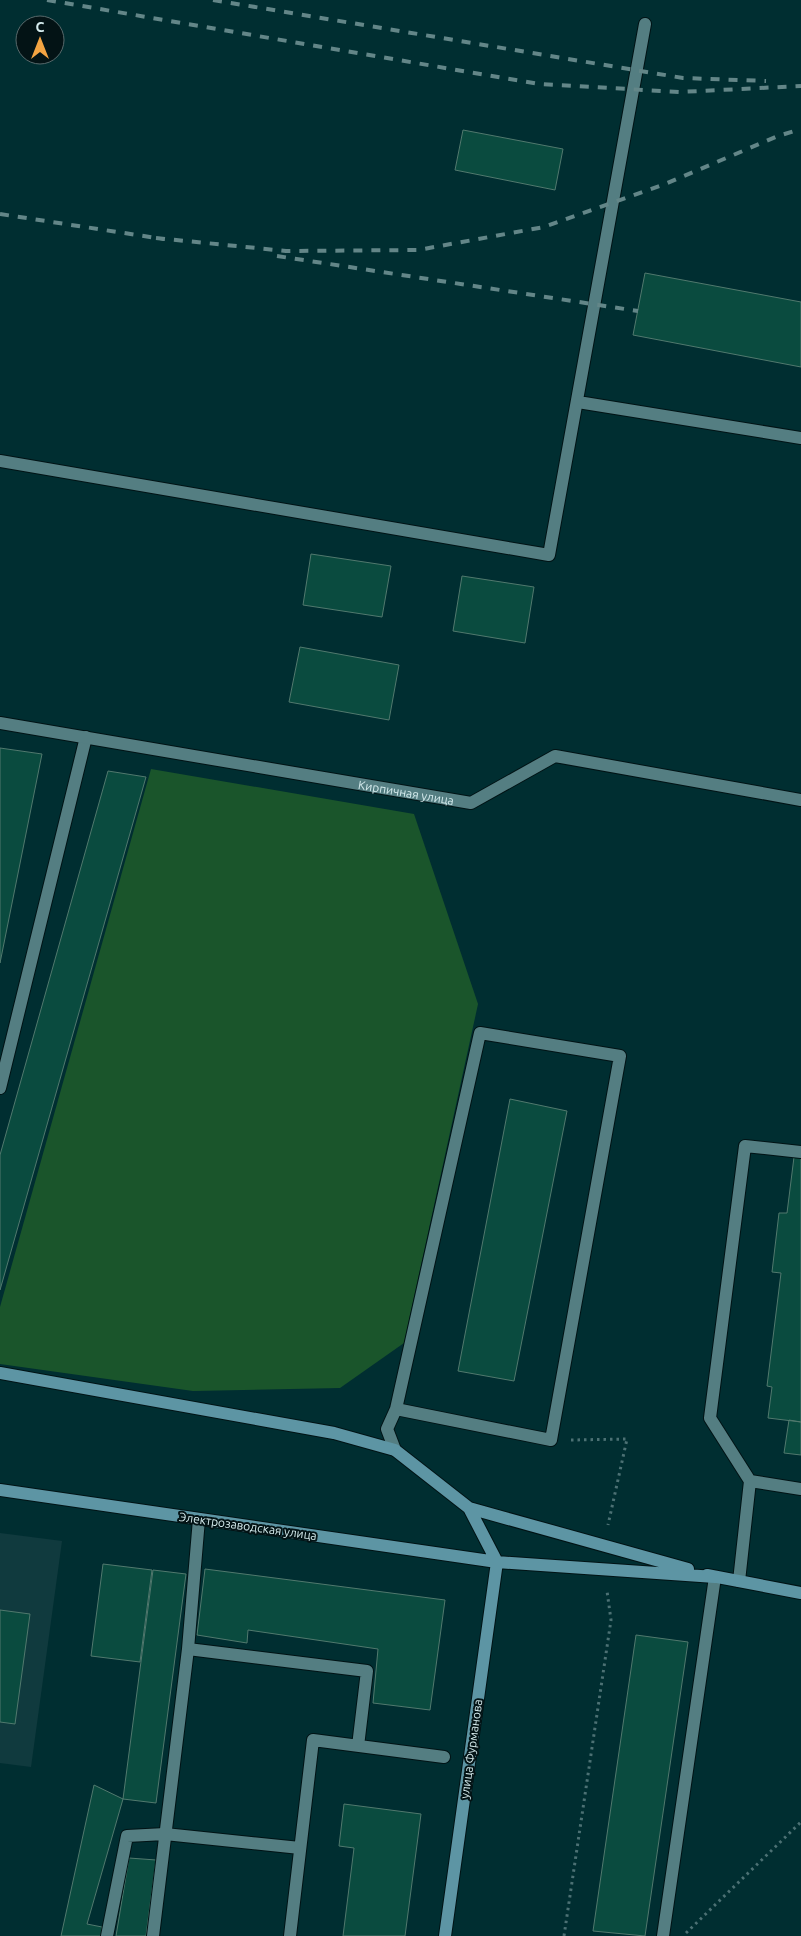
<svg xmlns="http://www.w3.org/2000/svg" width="801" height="1936" font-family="Ubuntu,sans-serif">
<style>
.built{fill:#103a3e}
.green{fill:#1a552b}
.building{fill:#0a4b3f;stroke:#51796e}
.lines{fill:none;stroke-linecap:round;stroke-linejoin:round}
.lane-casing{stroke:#011315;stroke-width:14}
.street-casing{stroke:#011315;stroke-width:14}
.secondary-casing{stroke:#011315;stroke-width:14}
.path{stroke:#4c7174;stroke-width:3;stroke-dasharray:2.5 4;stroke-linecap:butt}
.lane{stroke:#547e82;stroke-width:12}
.street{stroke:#547e82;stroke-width:12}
.secondary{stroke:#5d95a4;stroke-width:12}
.rail{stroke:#638688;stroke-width:4;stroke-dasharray:9 9;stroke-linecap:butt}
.labels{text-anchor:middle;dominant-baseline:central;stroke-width:4;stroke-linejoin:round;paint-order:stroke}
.street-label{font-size:12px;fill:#d5ebed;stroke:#031315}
</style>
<rect width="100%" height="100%" fill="#002e31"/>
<path class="built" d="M0 1533 62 1541 31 1767 0 1763Z"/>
<path class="green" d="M151 769 414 814 478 1004 404 1343 340 1388 193 1391 0 1364V1307Z"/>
<path class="building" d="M463 130 563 149 555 190 455 170Z
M645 273 801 302V367L633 335Z
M311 554 391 566 382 617 303 605Z
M462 576 534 587 525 643 453 631Z
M300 647 399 665 389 720 289 702Z
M0 748 42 754 0 963Z
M108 771 146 777 0 1290V1155Z
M510 1099 567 1111 514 1381 458 1371Z
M794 1157 801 1158V1422L768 1418 772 1387 767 1386 781 1273 772 1272 779 1213H787Z
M789 1420 801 1422V1455L784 1453Z
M103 1564 152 1570 140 1662 91 1656Z
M205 1569 445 1600 430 1710 373 1703 378 1649 248 1630 247 1643 197 1635Z
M153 1570 186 1574 156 1803 123 1799Z
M0 1610 30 1614 15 1724 0 1722Z
M636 1635 688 1642 645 1936 593 1931Z
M94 1785 123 1799 87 1924 102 1927 101 1936H61Z
M344 1804 421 1814 405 1936H343L354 1848 339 1846Z
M129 1858 156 1860 146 1936H116Z"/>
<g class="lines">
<g class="lane-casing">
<path id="lane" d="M578 402 801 438
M0 461 549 555 645 24
M0 1088 86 737
M395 1450 387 1429 396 1409 551 1440 620 1056 480 1033 396 1409
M750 1481 710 1418 745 1146 801 1152
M739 1581 750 1481 801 1489
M188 1649 367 1671 358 1746
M107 1936 127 1836 165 1834 300 1848
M153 1936 188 1649 199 1519
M290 1936 313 1740 444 1757
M663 1936 715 1577"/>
</g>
<g class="street-casing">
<g id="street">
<path id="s1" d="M0 723 471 803 555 756 801 800"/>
</g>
</g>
<g class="secondary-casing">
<path id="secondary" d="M0 1373 334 1433 395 1450 469 1508 497 1562
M0 1490 497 1562 715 1577
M469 1508 688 1569
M707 1575 801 1593
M445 1936 497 1562"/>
</g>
<path class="path" d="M571 1440 627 1439 608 1525
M686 1933 801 1822
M564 1936 611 1620 607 1591"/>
<use href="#lane" class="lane"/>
<use href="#street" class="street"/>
<use href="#secondary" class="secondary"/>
<path class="rail" d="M47 0 539 84 680 92 801 86
M213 0 683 78 766 81
M0 214 163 239
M156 238 286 251 418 250 544 227 665 184 778 136 801 129
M277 256 638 311"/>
</g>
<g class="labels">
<g class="street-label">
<text stroke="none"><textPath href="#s1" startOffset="412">Кирпичная улица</textPath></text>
<text transform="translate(248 1526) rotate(8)">Электрозаводская улица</text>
<text transform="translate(471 1749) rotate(-82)">улица Фурманова</text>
</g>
</g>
<g transform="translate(40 40)"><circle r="24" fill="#031315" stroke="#57696b"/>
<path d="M0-4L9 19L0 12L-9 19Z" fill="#f3a442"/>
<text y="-8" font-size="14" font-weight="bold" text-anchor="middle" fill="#d5ebed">С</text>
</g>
</svg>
